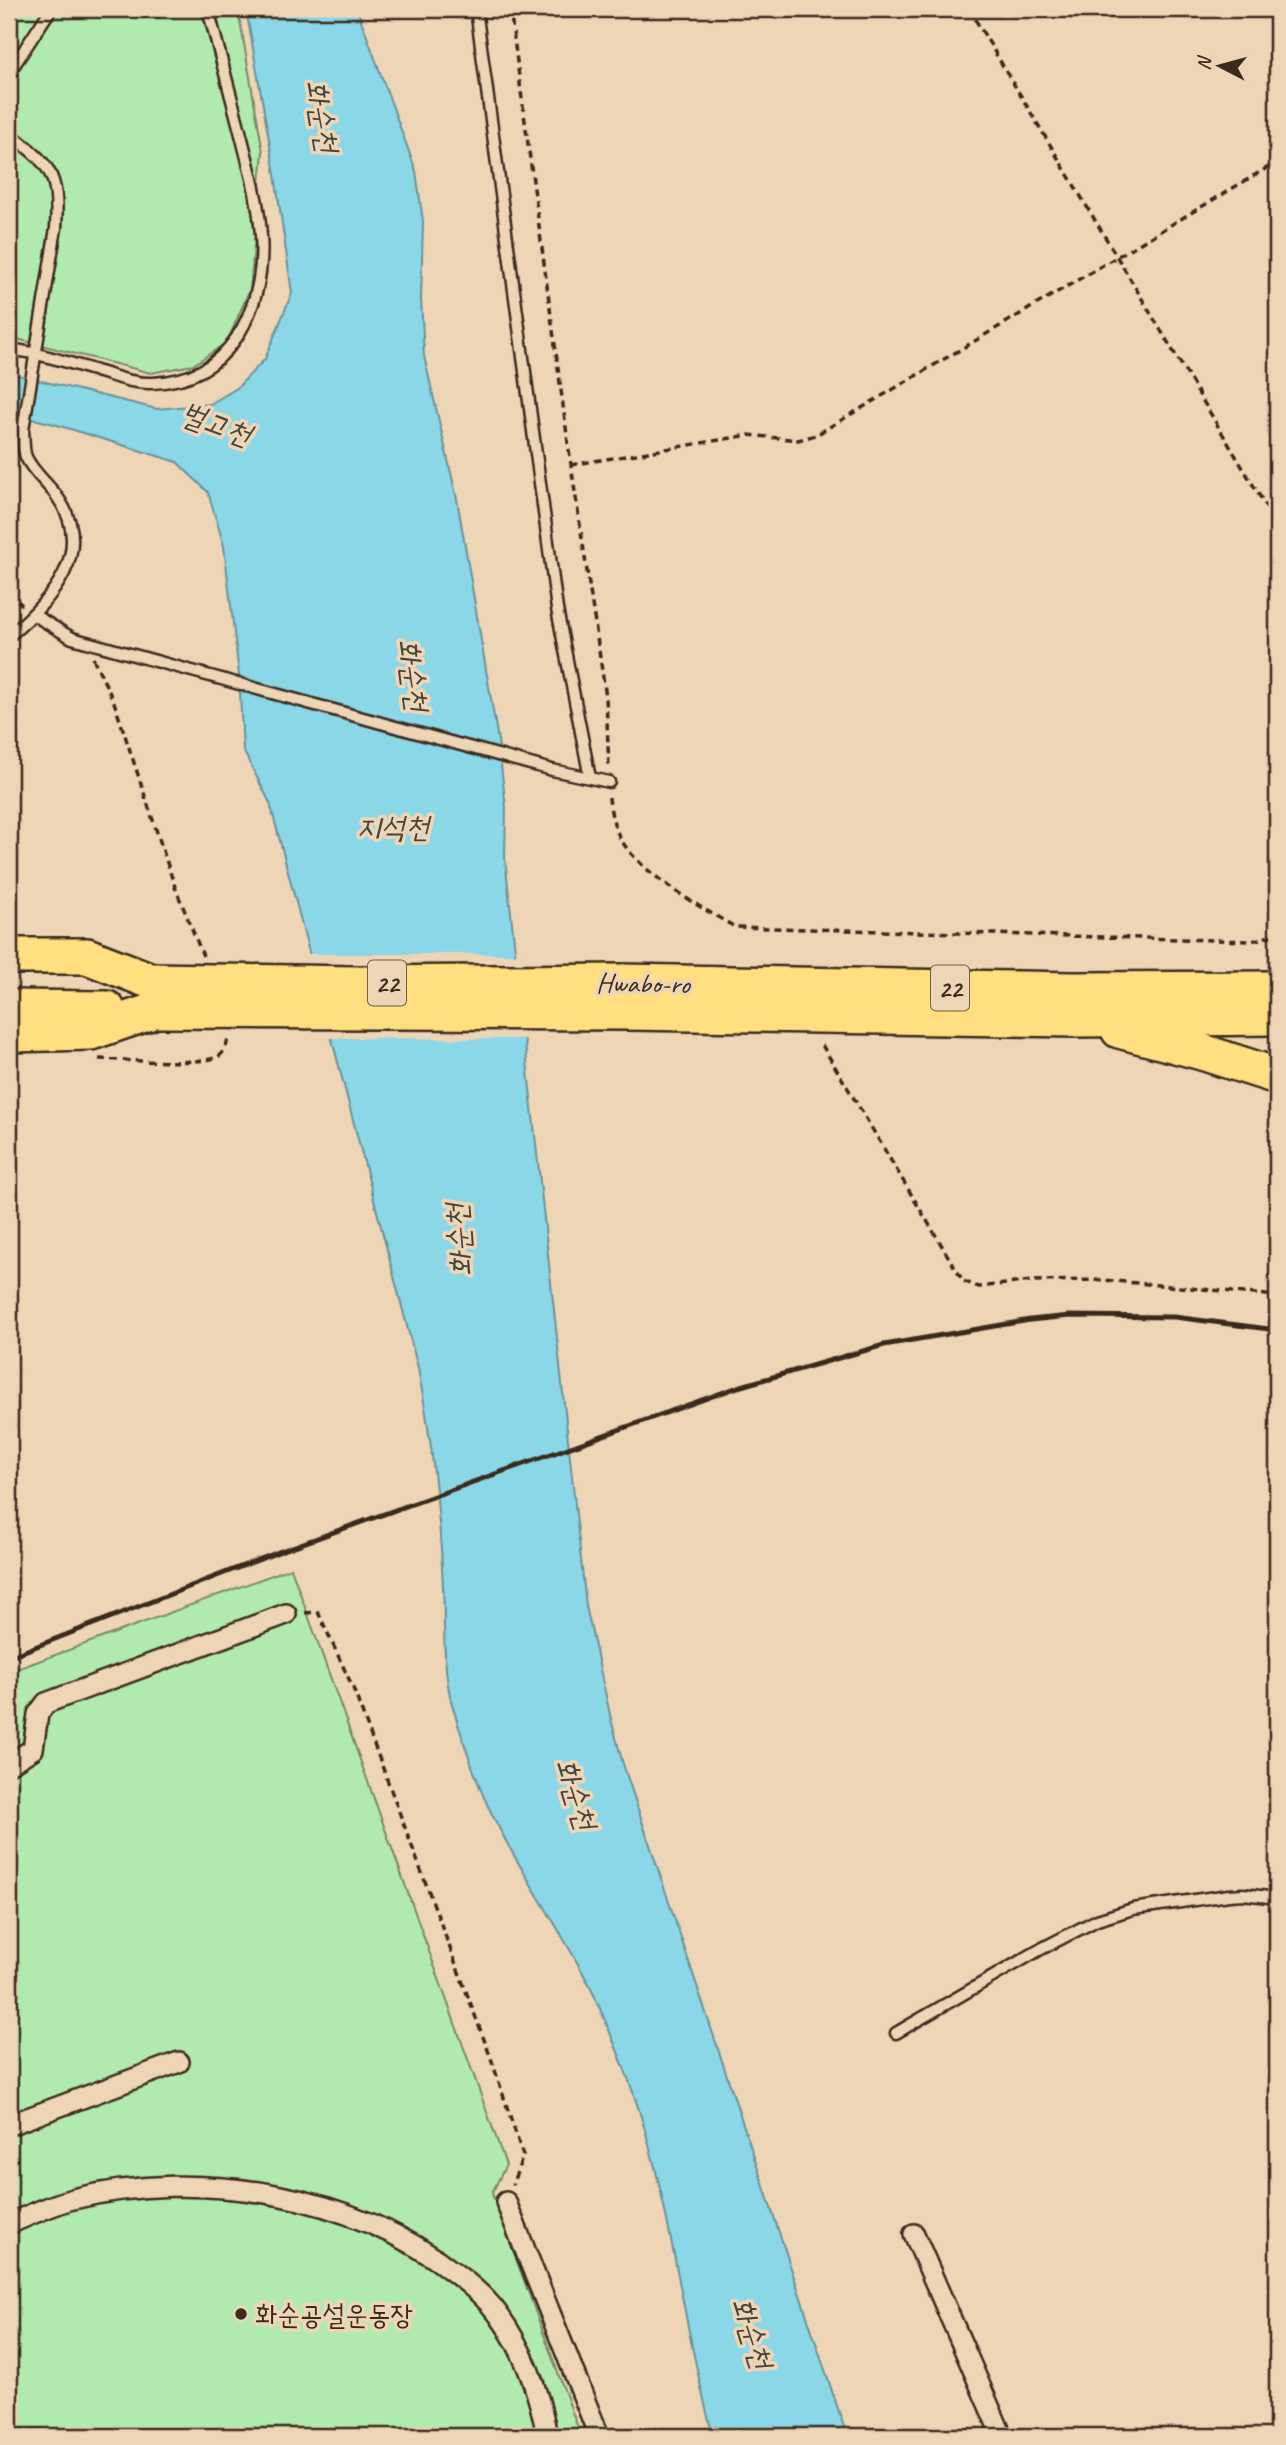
<svg xmlns="http://www.w3.org/2000/svg" width="1286" height="2445" font-family="Caveat,'Poor Story',sans-serif">
<style>
.green{fill:#b1eaae;stroke:#768a66;stroke-width:2}
.water{fill:#8ad7e8;stroke:#6a9297;stroke-width:2}
.pier{fill:#eed5b6}
.lines{fill:none;stroke-linecap:round;stroke-linejoin:round}
.lane-casing{stroke:#3b2a1e;stroke-width:15}
.street-casing{stroke:#3b2a1e;stroke-width:24}
.highway-casing{stroke:#3b2a1e;stroke-width:40}
.path{stroke:#3b2a1e;stroke-width:3.5;stroke-dasharray:7 5;stroke-linecap:butt}
.lane{stroke:#eed5b6;stroke-width:10}
.street{stroke:#eed5b6;stroke-width:19}
.highway{stroke:#ffdf80;stroke-width:35}
.rail{stroke:#3b2a1e;stroke-width:5}
.highway-bridge-casing{stroke:#3b2a1e;stroke-width:40;stroke-linecap:butt}
.highway-bridge{stroke:#ffdf80;stroke-width:35}
.poi-dot{fill:#3b2a1e;stroke:#eed5b6;stroke-width:2.5}
.labels{text-anchor:middle;dominant-baseline:central;stroke-width:7;stroke-linejoin:round;paint-order:stroke}
.shield{fill:#eed5b6;stroke:#715d4c;stroke-width:2}
.shield-label{font-size:26px;font-weight:bold;fill:#3b2a1e}
.street-label{font-size:28px;fill:#3b2a1e;stroke:#eed5b6}
.poi-label{font-size:28px;fill:#3b2a1e;stroke:#eed5b6;text-anchor:start}
.water-label{font-size:30px;font-style:italic;fill:#47443c;stroke:#eed5b6}
</style>
<rect width="100%" height="100%" fill="#eed5b6"/>
<filter id="ink" filterUnits="userSpaceOnUse"><feTurbulence type="fractalNoise" baseFrequency=".0143" numOctaves="2"/><feDisplacementMap in="SourceGraphic" scale="14" xChannelSelector="R" yChannelSelector="G"/><feConvolveMatrix kernelMatrix="1 2 1 2 8 2 1 2 1" color-interpolation-filters="sRGB"/></filter>
<g filter="url(#ink)">
<path class="green" d="M9 9H238L263 152 250 289 227 342 193 365 151 373 9 337Z
M291 1568 506 2165 492 2193 581 2436H9V1672Z"/>
<path class="water" d="M246 9H357L416 171 423 221 421 299 424 356 457 499 498 740 506 808 505 858 586 1606 611 1719 623 1764 847 2436H713C679 2313 670 2184 623 2065 611 2035 600 2005 585 1977 553 1916 511 1858 483 1795 471 1765 461 1735 452 1704 442 1666 445 1625 443 1586 440 1514 432 1440 418 1368L270 803 243 750 239 675 224 546 208 492 177 462 54 424 9 413V373L157 409 210 404 237 388 265 359 292 293 274 168Z"/>
<path class="pier" d="M305 954H519L528 1039 328 1038Z"/>
<g class="lines">
<g class="lane-casing">
<path id="lane" d="M476 9 557 609 590 778
M9 73 51 9
M9 133C51 166 59 173 56 228L23 430C24 438 23 450 26 457 32 471 47 483 56 495 97 551 52 600 9 636
M9 349C39 353 67 362 96 371 114 376 133 384 153 383 190 381 216 368 237 337 280 269 257 198 239 127 229 88 218 48 208 9
M34 615 72 638 552 770 609 782
M896 2033 1041 1949 1097 1920 1133 1909 1229 1895 1243 1894 1277 1898"/>
</g>
<g class="street-casing">
<path id="street" d="M9 1764 33 1749 38 1714 46 1703 286 1614
M9 2125 179 2062
M506 2202 599 2436
M9 2224C29 2215 51 2205 73 2199 198 2168 355 2193 456 2274 471 2285 487 2299 498 2314 525 2351 539 2392 547 2436
M914 2234 1002 2436"/>
</g>
<g class="highway-casing">
<path id="highway" d="M9 956H87L151 981
M622 982 1073 990 1277 989
M9 1008 107 1009
M627 1012 1075 1019 1277 1017
M1119 1030 1202 1052 1277 1076
M9 1034 91 1032 156 1010"/>
</g>
<path class="path" d="M510 9 571 465 606 697 609 769
M969 9 1277 525
M571 465 749 435 798 440 816 435 1277 162
M9 593 22 605
M93 658 114 702 175 887 203 956
M609 797C610 812 615 831 623 843 646 877 700 907 735 927L1252 941 1277 934
M822 1045 963 1281 979 1287 1032 1281 1104 1280 1277 1296
M99 1059C121 1060 205 1066 219 1056 226 1051 227 1044 228 1037
M305 1613 318 1612 353 1688 492 2061 523 2156 512 2185"/>
<use href="#lane" class="lane"/>
<use href="#street" class="street"/>
<use href="#highway" class="highway"/>
<path class="rail" d="M9 1657 281 1551 738 1387 884 1345 1030 1320 1070 1316 1174 1317 1277 1330"/>
<g class="highway-bridge-casing">
<path id="highway-bridge" d="M151 981 358 984 622 982
M156 1010 627 1012"/>
</g>
<use href="#highway-bridge" class="highway-bridge"/>
</g>
</g>
<circle class="poi-dot" cx="241" cy="2314" r="7"/>
<g class="labels">
<g class="shield">
<rect x="368" y="960.5" width="38" height="45" rx="5"/>
<rect x="931" y="965.5" width="38" height="45" rx="5"/>
</g>
<g class="shield-label">
<text x="387" y="983">22</text>
<text x="950" y="988">22</text>
</g>
<g class="street-label">
<text transform="translate(643 983) rotate(1)">Hwabo-ro</text>
</g>
<g class="poi-label">
<text x="255" y="2314">화순공설운동장</text>
</g>
<g class="water-label">
<text transform="translate(322 116) rotate(80)">화순천</text>
<text transform="translate(216 424) rotate(20)">벌고천</text>
<text transform="translate(413 675) rotate(82)">화순천</text>
<text x="393" y="827">지석천</text>
<text transform="translate(459 1240) rotate(-95)">화순천</text>
<text transform="translate(576 1794) rotate(72)">화순천</text>
<text transform="translate(752 2333) rotate(72)">화순천</text>
</g>
</g>
<rect width="1286" height="2445" fill="none" stroke="#eed5b6" stroke-width="35"/>
<rect x="18" y="18" width="1251" height="2410" fill="none" stroke="#3b2a1e" stroke-width="2.5" filter="url(#ink)"/>
<g transform="translate(1220 66) rotate(276)" stroke="#eed5b6" stroke-width="5" paint-order="stroke">
<path d="M0-5L12 26L0 18L-12 26Z" fill="#3b2a1e"/>
<text y="-10" font-size="19" font-weight="bold" text-anchor="middle" fill="#3b2a1e">N</text>
</g>
</svg>
